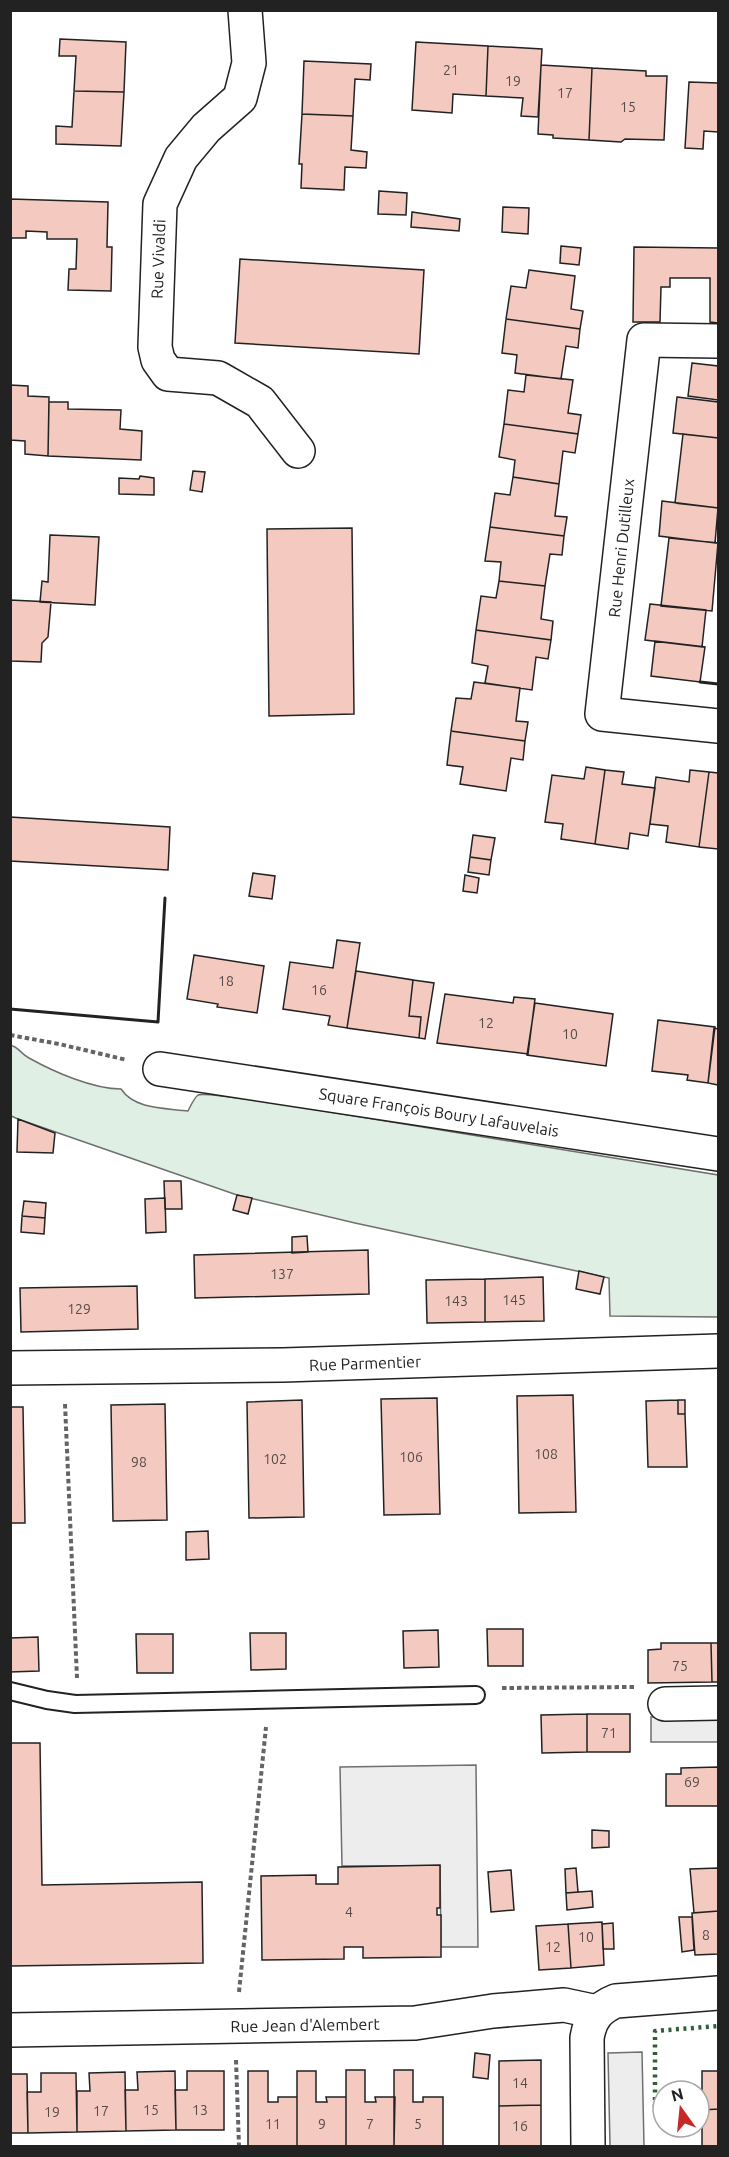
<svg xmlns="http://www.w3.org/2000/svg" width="729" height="2157" font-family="Ubuntu,sans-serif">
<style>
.green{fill:#e0efe3;stroke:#6f6f6f;stroke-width:1.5}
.parking{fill:#ededed;stroke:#6f6f6f;stroke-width:1.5}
.building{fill:#f3c9c0;stroke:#222;stroke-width:1.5}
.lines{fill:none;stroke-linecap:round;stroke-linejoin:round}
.lane-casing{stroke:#222;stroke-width:20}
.street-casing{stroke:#222;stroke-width:36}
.secondary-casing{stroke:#222;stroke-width:36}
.path{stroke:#646464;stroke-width:4;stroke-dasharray:4.5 3;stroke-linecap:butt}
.lane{stroke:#fff;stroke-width:16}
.street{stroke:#fff;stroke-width:33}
.secondary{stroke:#fff;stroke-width:33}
.hedge{stroke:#2f5e38;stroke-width:4.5;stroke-dasharray:3 4.5;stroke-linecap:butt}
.wall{stroke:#222;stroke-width:3}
.labels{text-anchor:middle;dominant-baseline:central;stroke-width:4.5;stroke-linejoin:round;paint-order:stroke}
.number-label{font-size:14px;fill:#564c4a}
.street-label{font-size:16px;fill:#222;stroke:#fff}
</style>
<rect width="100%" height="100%" fill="#fff"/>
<path class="green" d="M10 1045C19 1047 21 1054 29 1058 54 1072 93 1089 121 1089 135 1110 166 1108 188 1111 190 1107 194 1098 198 1095 203 1092 259 1101 269 1102L718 1175V1317L610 1316 609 1278 355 1223 237 1195 18 1119 11 1116Z"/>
<path class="parking" d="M718 1716V1742H651V1717Z
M476 1765 478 1947H441L440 1866H342L340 1767Z
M642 2052 644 2146H610L608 2053Z"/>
<path class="building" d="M60 39 126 42 124 92 74 91 76 56H59Z
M416 42 488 46 486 96 453 94 452 113 412 110Z
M488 46 542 49 538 117 521 116 523 98 486 96Z
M304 61 371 64 370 80 355 79 353 116 302 114Z
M541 65 592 68 589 140 553 138V135L538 134Z
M592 68 646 71V76H667L664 140 625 139 621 142 589 140Z
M689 82 718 83V132L704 131 703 149 685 148Z
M74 91 124 92 121 146 56 144V126L72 127Z
M302 114 353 116 351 150 367 152 366 168 345 167 344 190 301 188 302 164H299Z
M379 191 407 193 406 215 378 214Z
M10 199 108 202 107 247H112L111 291 68 290 69 269H76L77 239H47V232L26 231V238H12L10 242Z
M503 207 529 208 528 234 502 232Z
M412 212 460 219 459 231 411 227Z
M561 246 581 248 579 265 560 263Z
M634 247 718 248V323L710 322V278H670V287H661L660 322H633Z
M240 259 424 270 419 354 235 343Z
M529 270 575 276 571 309 583 311 580 329 506 319 511 286 526 288Z
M506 319 580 329 578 348 566 346 561 379 515 373 517 355 502 353Z
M692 363 718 366V400L688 396Z
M526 375 573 380 568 413 581 415 578 434 504 424 508 390 524 392Z
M10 385 28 386V396L49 397 48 456 25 454V441L10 440Z
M677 397 718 402V438L673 433Z
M49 402H68V409L121 410 120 429 142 431 141 460 48 456Z
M504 424 578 434 575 453 563 451 559 484 513 477 515 460 499 457Z
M683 434 718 438V508L675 503Z
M193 471 205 472 202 492 190 490Z
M140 476 154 478V495L119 494V478L139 479Z
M513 477 559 484 555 516 567 517 564 536 490 527 495 493 510 495Z
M662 501 718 508 715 543 659 536Z
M490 527 564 536 562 555 550 554 545 586 499 581 501 562 485 561Z
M352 528 354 714 269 716 267 529Z
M50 535 99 537 95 605 40 602 42 581 48 582Z
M669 538 718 543 712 611 661 606Z
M499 581 545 586 541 619 553 621 551 640 476 630 481 596 496 598Z
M10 600 51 602 48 637 42 643 41 662 10 661Z
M650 604 706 610 702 647 645 640Z
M476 630 551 640 548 659 536 657 532 690 485 683 488 666 472 663Z
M655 641 705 647 700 682 651 676Z
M474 682 520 688 516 721 528 722 525 741 451 731 456 698 471 699Z
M451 731 525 741 523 760 511 758 506 791 460 784 463 767 447 765Z
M586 767 605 770 595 844 561 839 563 824 545 822 552 775 584 779Z
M605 770 624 772 622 784 655 788 648 836 630 833 628 849 595 844Z
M690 770 709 772 699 847 666 842 668 826 650 824 656 777 689 782Z
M709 772 718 773V849L699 847Z
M10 817 170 827 168 870 10 861Z
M473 835 495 838 491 860 470 857Z
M470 857 491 860 489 875 468 872Z
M253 873 275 876 272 899 249 896Z
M465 875 479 878 477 893 463 891Z
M337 940 360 943 347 1028 328 1025 330 1016 283 1009 290 962 333 968Z
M194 955 264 966 257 1013 217 1007 218 1004 187 999Z
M356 971 413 980 409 1016 421 1017 419 1038 347 1028Z
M413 980 434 983 425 1039 419 1038 421 1017 409 1016Z
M445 994 513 1003 514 997 535 999 528 1054 437 1043Z
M535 1003 613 1014 606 1066 527 1055Z
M658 1020 715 1027 708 1083 687 1080 688 1075 652 1071Z
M714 1028 718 1029V1085L708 1083Z
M18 1119 55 1133 53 1153 17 1152Z
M164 1181H181L182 1209H165Z
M237 1195 252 1198 248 1214 233 1210Z
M165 1198 166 1232 146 1233 145 1199Z
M24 1201 46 1203 45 1218 22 1216Z
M22 1216 45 1218 44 1234 21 1232Z
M307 1236 308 1252 292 1253V1237Z
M368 1250 369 1294 195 1298 194 1255Z
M579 1271 604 1277 600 1294 576 1289Z
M543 1277 544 1321 485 1322V1279Z
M485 1279V1322L427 1323 426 1280Z
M137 1286 138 1329 21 1332 20 1288Z
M573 1395 576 1512 519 1513 517 1396Z
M437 1398 440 1514 384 1515 381 1399Z
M302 1400 304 1517 249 1518 247 1402Z
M678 1400H685V1414H678Z
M678 1400V1414H685L687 1467H648L646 1401Z
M165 1404 167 1520 113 1521 111 1405Z
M10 1407H23L25 1523H10Z
M208 1531 209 1559 186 1560V1532Z
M487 1629H523V1666H488Z
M438 1630 439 1667 404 1668 403 1631Z
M250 1633H286V1669L251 1670Z
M136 1634H173V1673H137Z
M38 1637 39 1671 10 1672V1638Z
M661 1643H711L712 1682 648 1683V1650L661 1649Z
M711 1643H718V1682H712Z
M587 1714H630V1752H587Z
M587 1714V1752L542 1753 541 1715Z
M10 1743H40L42 1885 202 1882 203 1963 10 1966Z
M718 1767V1806H666V1774H681V1768Z
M592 1830 609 1831V1847L592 1848Z
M440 1865V1908H437V1915H441V1957L363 1958V1947H344V1959L262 1960 261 1876 316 1875V1884H338V1867Z
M576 1868 578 1892 566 1893 565 1869Z
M718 1868V1911L694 1913 690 1869Z
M511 1870 514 1910 491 1912 488 1872Z
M592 1891 593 1907 567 1910 566 1893Z
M718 1911V1954L695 1955 692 1913Z
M679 1917H692L694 1950 682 1952Z
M602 1922 604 1965 571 1968 568 1924Z
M613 1923 614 1949H603L602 1924Z
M568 1924 571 1968 539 1970 536 1926Z
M475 2053 490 2055 488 2079 473 2077Z
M541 2060V2105L499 2106V2061Z
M346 2070H365V2102H376L375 2097H395L394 2146H346Z
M394 2070H413V2102H423V2097H443V2146H394Z
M175 2071 176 2130 126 2131 125 2090H138L137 2072Z
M187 2071H224V2130H176L175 2090H187Z
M248 2071H268V2102H278V2097H297V2146H248Z
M297 2071H316V2102H327L326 2097H346V2146H297Z
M702 2071H718V2109L702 2110Z
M125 2072 126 2131 77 2132V2091H90L89 2073Z
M41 2073H76L77 2132 28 2133 27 2092H41Z
M10 2074H27L28 2133H10Z
M541 2105V2146H499V2106Z
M718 2109V2146H702V2110Z"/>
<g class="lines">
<g class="lane-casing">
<path id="lane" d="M10 1691 47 1700 75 1704 476 1695"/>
</g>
<g class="street-casing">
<path id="street" d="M245 10 249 63 240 98 206 128 181 158 160 204 155 347 158 360 168 374 218 378 260 402 298 451
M718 341 644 340 602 714 718 726
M160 1069 718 1154
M665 1704 718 1703
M10 2030 415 2023 493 2011 564 2005 597 2012
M588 2146 587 2038C590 2019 598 2008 616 2001L718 1993"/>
</g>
<g class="secondary-casing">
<path id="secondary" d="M10 1368 283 1365 718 1351"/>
</g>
<path class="path" d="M10 1035 59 1044 127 1060
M65 1404 77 1678
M502 1688 635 1687
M239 1992 266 1727
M236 2060 239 2146"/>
<use href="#lane" class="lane"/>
<use href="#street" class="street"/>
<use href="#secondary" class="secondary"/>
<path class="hedge" d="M663 2107H655V2031L718 2026"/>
<path class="wall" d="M700 682 718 684
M10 1009 158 1022 165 898"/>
</g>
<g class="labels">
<g class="number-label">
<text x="451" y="70">21</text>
<text x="513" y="81">19</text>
<text x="565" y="93">17</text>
<text x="628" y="107">15</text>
<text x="226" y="981">18</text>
<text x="319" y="990">16</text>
<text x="486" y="1023">12</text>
<text x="570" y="1034">10</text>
<text x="282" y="1274">137</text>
<text x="514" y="1300">145</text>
<text x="456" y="1301">143</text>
<text x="79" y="1309">129</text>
<text x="546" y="1454">108</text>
<text x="411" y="1457">106</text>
<text x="275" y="1459">102</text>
<text x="139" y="1462">98</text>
<text x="680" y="1666">75</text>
<text x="609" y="1733">71</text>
<text x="692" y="1782">69</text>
<text x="349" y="1912">4</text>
<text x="706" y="1935">8</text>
<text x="586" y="1937">10</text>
<text x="553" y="1947">12</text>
<text x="520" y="2083">14</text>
<text x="151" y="2110">15</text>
<text x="200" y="2110">13</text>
<text x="101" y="2111">17</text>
<text x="52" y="2112">19</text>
<text x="273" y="2124">11</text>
<text x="322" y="2124">9</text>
<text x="370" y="2124">7</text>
<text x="418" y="2124">5</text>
<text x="520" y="2126">16</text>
</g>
<g class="street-label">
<text transform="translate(158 259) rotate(-88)">Rue Vivaldi</text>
<text transform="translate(621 548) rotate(-84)">Rue Henri Dutilleux</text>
<text transform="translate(439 1112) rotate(9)">Square François Boury Lafauvelais</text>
<text transform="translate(365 1363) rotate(-2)">Rue Parmentier</text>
<text transform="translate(305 2025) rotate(-1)">Rue Jean d'Alembert</text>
</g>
</g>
<rect width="729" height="2157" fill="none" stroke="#222222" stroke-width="24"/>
<g transform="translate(681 2109) rotate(345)"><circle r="28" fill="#ffffff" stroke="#a7a7a7" stroke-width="1.5"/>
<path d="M0-4.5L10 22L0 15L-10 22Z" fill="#c62828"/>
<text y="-9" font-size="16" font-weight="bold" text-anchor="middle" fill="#222222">N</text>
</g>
</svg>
